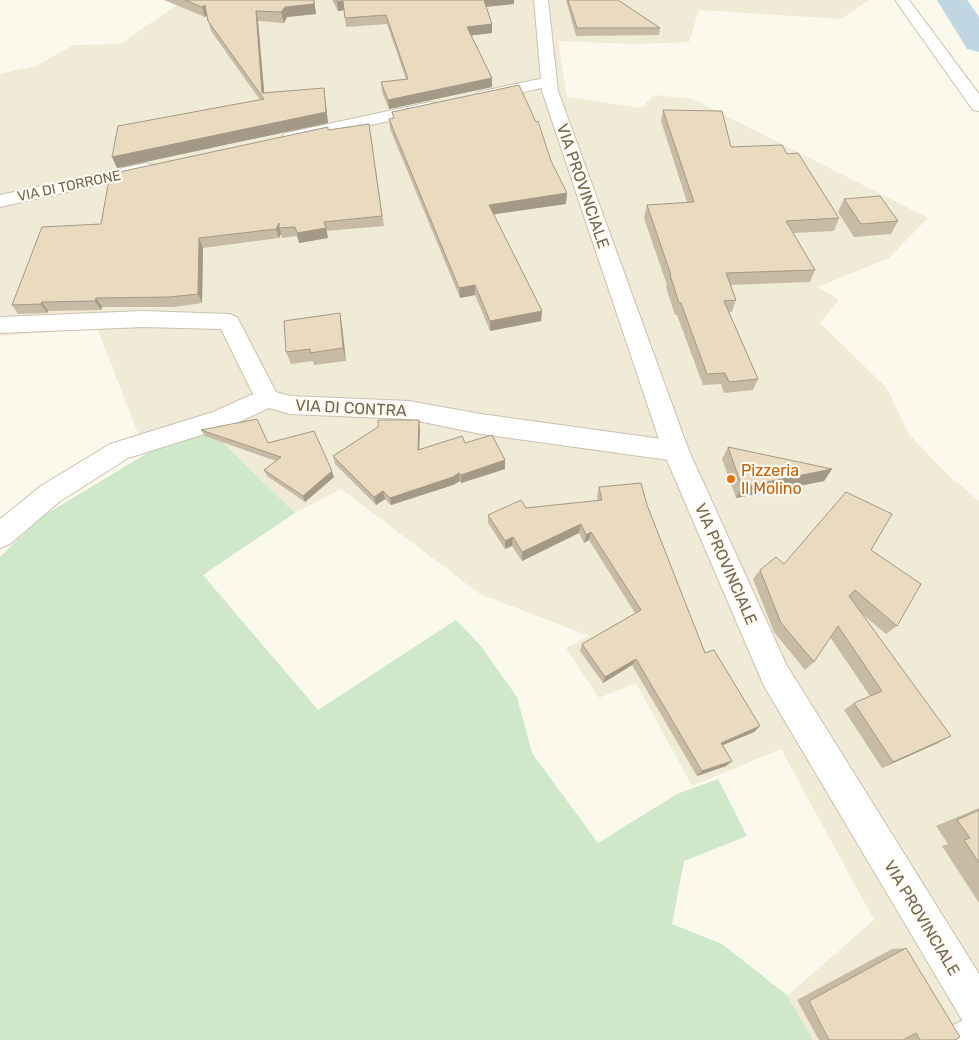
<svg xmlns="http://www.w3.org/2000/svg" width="979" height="1040" font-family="Rubik,sans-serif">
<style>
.residential{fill:#efebd7}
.green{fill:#cfe8ca}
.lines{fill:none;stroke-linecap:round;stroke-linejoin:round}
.river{fill:#c1d6e3;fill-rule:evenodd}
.minor-casing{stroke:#cac1af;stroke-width:2}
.tertiary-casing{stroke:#cac1af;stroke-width:2}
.secondary-casing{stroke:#cdc3ad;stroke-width:2}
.minor{fill:#fff;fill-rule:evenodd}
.tertiary{fill:#fff;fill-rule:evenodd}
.secondary{fill:#fff;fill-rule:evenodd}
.wall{fill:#c8bba5}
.shaded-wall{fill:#a39986}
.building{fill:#e9dac0;stroke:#a39986}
.food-dot{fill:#e8710a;stroke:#fefcf2;stroke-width:2}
.labels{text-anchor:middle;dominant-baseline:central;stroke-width:4.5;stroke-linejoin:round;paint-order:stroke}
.far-street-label{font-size:14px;fill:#746650;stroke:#fefcf2}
.street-label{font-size:16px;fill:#746650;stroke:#fefcf2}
.food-label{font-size:16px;fill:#c56008;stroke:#fefcf2;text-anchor:start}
</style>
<rect width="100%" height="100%" fill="#fbf9eb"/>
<path class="residential" d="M188 0H869L841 19 699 10 689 42 635 44 558 41 567 97 641 108 654 95 693 99 928 218 889 258 818 287 839 300 820 323 887 388 908 433 945 472 979 501V1040H813L788 995 874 920 781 749 692 786 636 683 599 698 566 648 589 636 480 594 341 489 295 513 211 431 146 454 97 328 0 336V74L36 66 74 45 120 44 174 7Z"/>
<path class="green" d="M211 431 295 513 203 575 318 710 456 620 480 645 517 697 532 753 598 843 677 794 718 779 747 836 684 861 672 924 722 944 788 996 813 1040H0V557L41 517 146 454Z"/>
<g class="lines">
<path class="river" d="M937 0H967L979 17V52L967 49Z"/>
<g class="minor-casing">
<path id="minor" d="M549 77 555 79 557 82 555 85 484 101 478 100 476 96 478 92Z
M430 102 436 103 438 107 436 111 291 142 285 141 282 137 285 133 291 132Z
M146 163 153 165 155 169 153 173 0 207V195Z
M143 311 229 314 237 317 276 392 290 396 409 401 481 414 676 441 685 444 689 451 685 458 676 461 481 434 409 419 290 414 269 408 230 426 128 458 59 502 10 544 0 548V519L41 486 110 444 213 412 253 394 221 329 143 327 0 333V317Z
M979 1012V1040H945L951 1026Z"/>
</g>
<g class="tertiary-casing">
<path id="tertiary" d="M534 0H548L558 91 689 451 786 664 979 974V1031L965 1025 764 686 663 451 542 91Z"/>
</g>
<g class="secondary-casing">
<path id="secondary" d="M895 0H909L979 94V111L973 110Z"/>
</g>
<use href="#minor" class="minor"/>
<use href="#tertiary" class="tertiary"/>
<use href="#secondary" class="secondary"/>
</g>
<path class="wall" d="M164 0H314L316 14 287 17 284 23 258 21 264 93 324 88 328 123 117 168 260 100 211 31 207 16 205 17Z
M332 0H514V4L486 7 492 33 471 35 492 78V87L389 109 382 92 381 82 406 79 387 24 346 27 344 10 338 11Z
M566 0H618L660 28 659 35 576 36Z
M663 110 731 147 787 154 839 218 834 231 793 233 815 270 810 282 731 285 736 300 732 312H729L758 379 753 390 724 393 721 384 703 385 677 315H675L666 287 667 285 644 218 647 205 687 202 661 121Z
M392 112 566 204 493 214 542 311 541 321 490 331 475 295 460 298 390 129 389 119 393 118Z
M369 124 384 226 326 231 328 238 299 243 297 236 282 238 281 234 279 238 203 248 202 303 174 307H102L101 310 48 311 47 313 18 314 12 305 101 224Z
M844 199 898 221 891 234 854 237 838 212Z
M340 314 342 326 346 361 314 365 313 361 291 364 286 352Z
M419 420 420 428 419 449 465 443 505 469 461 483 460 481 453 485 391 505 385 499 376 505 335 464 333 456Z
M201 430 268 443 334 477 305 502 267 476 264 470 276 461 205 436Z
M728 447 832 469 824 481 736 498 722 459Z
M599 487 647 505 705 653 760 726 754 732 723 745 732 761 726 766 697 776 632 665 603 683 580 651 582 644 635 613 589 540 584 543 579 533 522 561 512 546 505 549 488 523V515L526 508 598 501 597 496Z
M871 550 897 626 886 634 861 613 938 743 882 768 844 710 854 703 870 696 830 637 814 662 805 670 774 632 753 579 760 570 784 564Z
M979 808V903L942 846 948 844 936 826Z
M906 948 955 1040H906L905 1039 903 1040H819L797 1000 892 949Z"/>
<path class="shaded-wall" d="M314 0 316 14 287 17 284 23 281 12 285 7Z
M483 0H514V4L483 7Z
M343 1 344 10 338 11 337 2Z
M205 5 208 15 205 17 202 7Z
M256 11 258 21 265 101 262 93Z
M492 24V33L467 36V27Z
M492 78V87L389 109 388 100Z
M324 88 328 123 117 168 112 157Z
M567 193 566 204 489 215V205Z
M279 223 281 234 279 238 276 229Z
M326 228 328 238 299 243 297 233Z
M199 238 203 248 202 303 198 294Z
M475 285V295L460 298 459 288Z
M96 298 102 307 101 310 95 301Z
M42 302 48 311 47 313 41 304Z
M542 311 541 321 490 331V321Z
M340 313 342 326 346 361 343 348Z
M419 420 420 428 419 458 418 450Z
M505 460V469L461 483V475Z
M832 469 824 481 736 498 742 487Z
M332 471 334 477 305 502 303 496Z
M459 473 460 481 453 485 391 505 390 498Z
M383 491 385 499 376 505 374 497Z
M581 524 579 533 522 561V552Z
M591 532 589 540 584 543 586 535Z
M513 537 512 546 505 549V541Z
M636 659 632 665 603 683 605 677Z
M760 726 754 732 716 748 721 743Z
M951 736 938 743 882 768 893 762Z
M732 761 726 766 697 776 702 771Z"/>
<path class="building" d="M185 0H314V4L285 7 281 12 256 11 262 93 324 88 326 112 112 157 118 126 264 99 208 21 205 5 202 7Z
M336 0H484L492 24 467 27 492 78 388 100 381 82 408 79 386 15 345 18 343 1 337 2Z
M568 0H618L660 28H577Z
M519 85 536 122 538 121 551 161 567 193 489 205 542 311 490 321 475 285 459 288 389 119 394 118 392 112Z
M663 110 722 111 731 147 782 145 787 154 798 153 839 218 786 221 815 270 726 273 736 300 724 301 758 379 729 382 725 373 707 374 681 303H679L670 275H671L647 205 694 202Z
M369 124 382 216 324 222 326 228 297 233 295 227 279 228V223L276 229 199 238 198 294 169 297 96 298 95 301 42 302 41 304 12 305 42 227 101 224 110 174 328 127V130Z
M880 196 898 221 861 224 844 199Z
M340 313 343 348 310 353V349L286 352 284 321Z
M257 419 268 443 314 431 332 471 303 496 264 470 281 457 201 430Z
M378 420H419L418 450 462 436 465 443 492 435 505 460 461 475 459 473 453 477 390 498 383 491 374 497 333 456 378 427Z
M728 447 832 469 742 487Z
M641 483 647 505 705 653 714 650 760 726 721 743 732 761 702 771 636 659 605 677 582 644 641 610 591 532 586 535 581 524 522 552 513 537 505 541 488 515 521 500 526 508 602 500 599 487Z
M846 492 892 514 871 550 921 584 897 626 855 590 849 596 951 736 893 762 854 703 882 691 838 626 814 662 781 623 760 570 776 557 784 564Z
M979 810V863L964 840 970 838 957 820Z
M906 948 960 1037 955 1040H920L916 1033 903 1040H829L809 1001Z"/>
<circle class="food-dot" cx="731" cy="479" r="5"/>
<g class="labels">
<g class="far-street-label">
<text transform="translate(69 186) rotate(-12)">VIA DI TORRONE</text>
</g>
<g class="street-label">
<text transform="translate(583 186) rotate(71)">VIA PROVINCIALE</text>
<text transform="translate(351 408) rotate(3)">VIA DI CONTRA</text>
<text transform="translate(726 564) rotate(66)">VIA PROVINCIALE</text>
<text transform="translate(922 918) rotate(59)">VIA PROVINCIALE</text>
</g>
<g class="food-label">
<text x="741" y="470">Pizzeria<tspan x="741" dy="18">Il Molino</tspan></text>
</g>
</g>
</svg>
